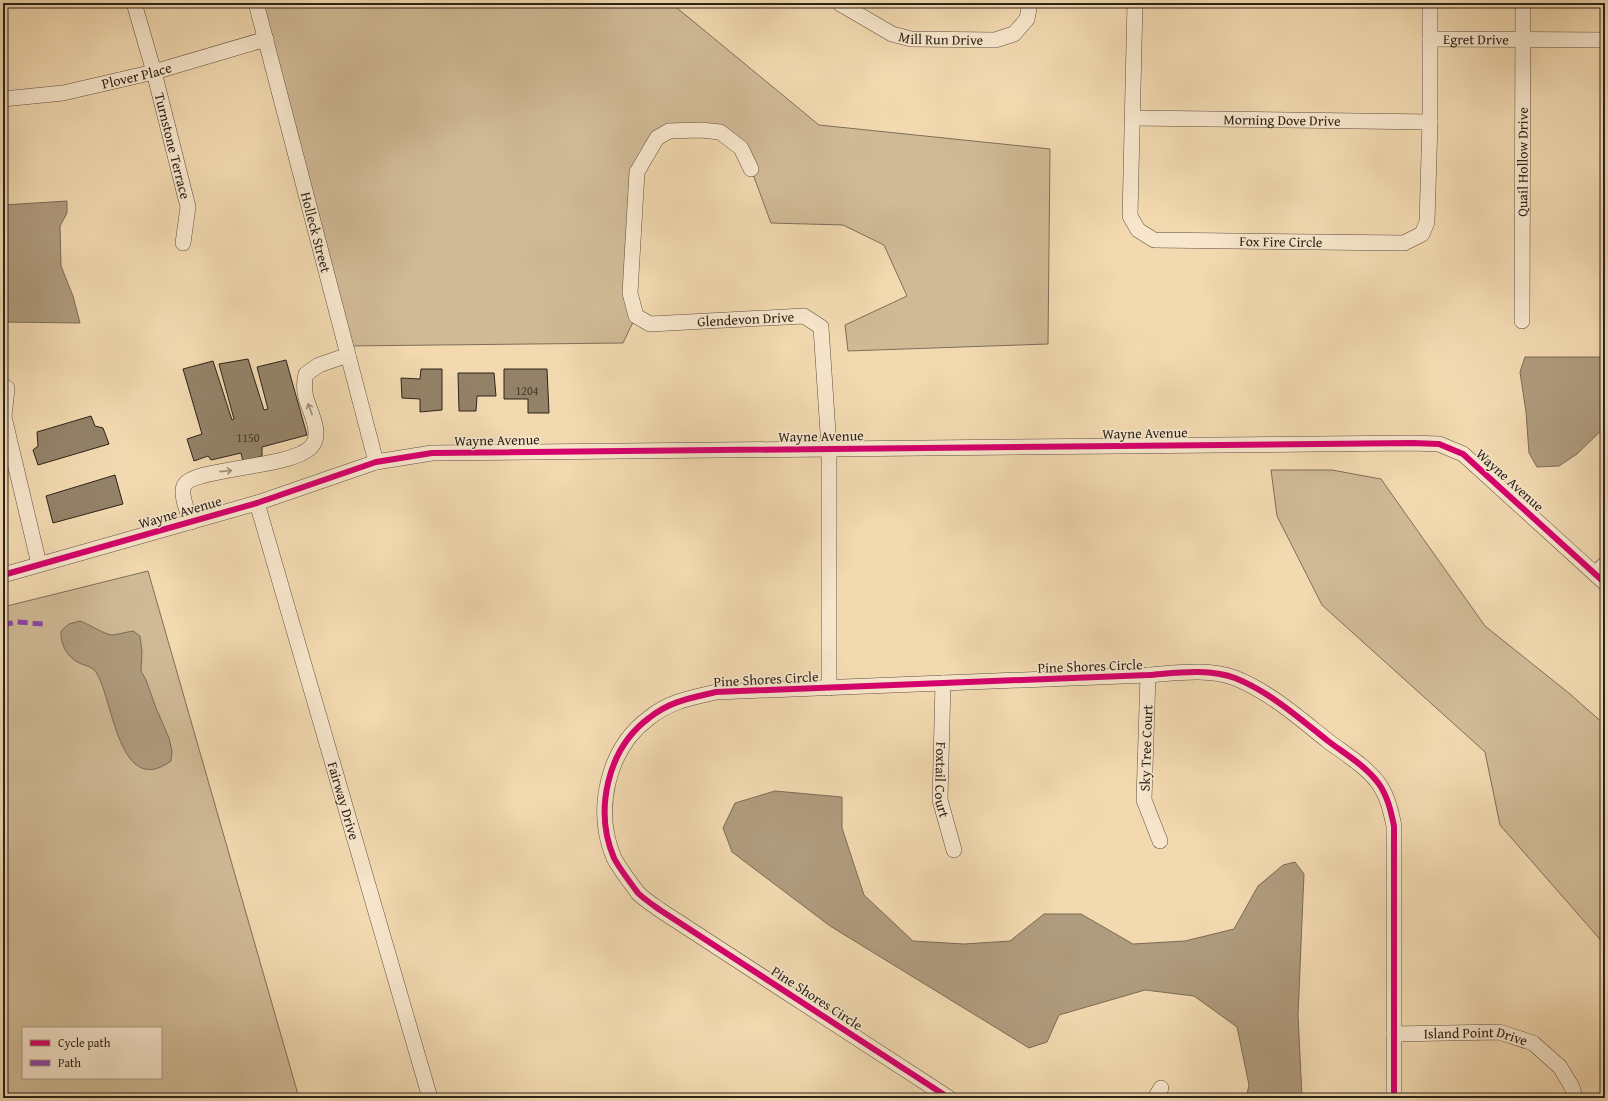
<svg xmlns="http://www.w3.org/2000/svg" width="1608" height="1101" font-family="'Gentium Book Plus',serif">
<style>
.green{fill:#d0ba96;stroke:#7e6e58;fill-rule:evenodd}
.water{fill:#af9b7d;stroke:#7b6b55}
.building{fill:#938268;stroke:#2c2319}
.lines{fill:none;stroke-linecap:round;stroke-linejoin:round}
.minor-casing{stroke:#5e503f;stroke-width:16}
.minor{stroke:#f7e6cc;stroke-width:15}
.quiet{stroke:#8e44ad;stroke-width:5;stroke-dasharray:10 5;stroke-linecap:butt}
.cycleway-casing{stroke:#f7e6cc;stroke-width:8}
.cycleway{stroke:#d6006c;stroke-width:6}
.oneway{stroke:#9c8e7b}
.labels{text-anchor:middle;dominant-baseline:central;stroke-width:3;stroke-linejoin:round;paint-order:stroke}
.number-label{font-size:12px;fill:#463b2d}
.street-label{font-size:14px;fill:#2c2319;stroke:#f7e6cc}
</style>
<rect width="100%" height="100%" fill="#f2d9b0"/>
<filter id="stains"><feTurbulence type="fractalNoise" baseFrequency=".005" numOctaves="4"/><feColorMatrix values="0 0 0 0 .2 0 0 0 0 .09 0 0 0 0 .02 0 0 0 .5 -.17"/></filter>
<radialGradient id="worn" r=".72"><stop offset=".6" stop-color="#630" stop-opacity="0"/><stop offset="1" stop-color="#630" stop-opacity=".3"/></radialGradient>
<path class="green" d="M253 3H671L819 125 1050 149 1048 344 848 351 845 325 907 296 884 245 843 225 771 223 751 169 720 132 669 131 637 172 636 316 623 343 346 346Z
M1271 470H1332L1381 479 1485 626 1570 694 1605 725V945L1500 825 1485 752 1322 605 1277 516Z
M148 571 299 1098H3V607ZM23 1028H161V1078H23Z"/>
<path class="water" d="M67 201V213L60 226 61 266 73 296 80 323 3 322V205Z
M1525 357H1605V427L1577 454 1559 466 1537 467 1529 453 1526 412 1520 372Z
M80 621C89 624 105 635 113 635 120 634 126 632 133 631L140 636 142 652 141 671 146 680 156 708 169 738 172 751 171 761C119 799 113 700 97 674 94 667 86 666 79 663 67 657 60 644 61 631L69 624Z
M775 791 842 797V828L864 895 913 941 964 944 1010 941 1044 914H1081L1133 944 1185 941 1234 929 1258 886 1283 865 1295 862 1304 874 1298 1015 1302 1098H1246L1249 1085 1237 1027 1194 996 1145 990 1059 1015 1047 1042 1029 1048 830 926 732 852 723 828 735 803Z"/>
<path class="building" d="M248 359 264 410 268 409 257 367 286 360 307 435 262 447V456L243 462 241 453 211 460 208 456 194 461 187 439 202 434 183 369 213 361 232 420 234 419 219 364Z
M421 369H442V410L420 412V399L402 398 401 378 420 379Z
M504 369H547L549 413H528V399H504Z
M458 373H494L496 396H477L476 411H459Z
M91 416 95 426 103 428 109 444 38 465 33 450 38 446 37 432Z
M115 475 123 504 53 523 46 496Z"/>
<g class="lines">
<g class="minor-casing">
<g id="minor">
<path id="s1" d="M134 3 154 72 188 207 183 243"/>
<path id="s2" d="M256 3 376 462"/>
<path id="s3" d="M839 3 892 34 911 39 995 40 1014 34 1027 19 1030 3"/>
<path id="s4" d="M1135 3 1130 216 1138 230 1154 240 1404 243 1422 234 1427 222 1430 122V3"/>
<path id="s5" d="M1430 39 1605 40"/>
<path id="s6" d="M3 99 63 93 154 72 266 39"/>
<path id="s7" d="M1133 118 1430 122"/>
<path id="s8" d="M751 169 741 148 720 132 700 130 669 131 657 138 637 172 630 293 636 316 650 324 804 316 821 327 829 448V688"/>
<path id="s9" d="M1522 321 1523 3"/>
<path d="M7 388 4 417 39 564"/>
<path id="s10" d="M257 503 430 1098"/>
<path d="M191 522C188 513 180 494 184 486 192 467 290 469 311 447 323 434 310 412 306 398 304 390 304 382 306 374L319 365 348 355"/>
<path d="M1595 574 1605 564"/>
<path d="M3 575 257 503 376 462 432 453 1412 443 1439 444 1463 454 1605 583"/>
<path d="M1148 675 1144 800 1160 841"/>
<path id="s11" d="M943 683 940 800 954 850"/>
<path id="s12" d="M1394 1034 1499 1032 1533 1043 1560 1067 1572 1087 1575 1098"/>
<path d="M949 1098 660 910C653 905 644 899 638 893 632 885 618 866 614 858 594 811 607 749 649 718 670 701 691 698 716 692L1148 675C1176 673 1208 668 1235 678 1270 692 1299 718 1328 741 1345 754 1366 766 1379 784 1388 797 1391 812 1394 826V1098"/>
<path d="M1155 1098 1161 1088"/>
</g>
</g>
<use href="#minor" class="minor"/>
<path class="quiet" d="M3 625 16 622 44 624
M3 1090 11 1098"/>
<g class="cycleway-casing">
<path id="cycleway" d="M3 575 257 503 376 462 432 453 1412 443 1439 444 1463 454 1605 583
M949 1098 660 910C653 905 644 899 638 893 632 885 618 866 614 858 594 811 607 749 649 718 670 701 691 698 716 692L1148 675C1176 673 1208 668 1235 678 1270 692 1299 718 1328 741 1345 754 1366 766 1379 784 1388 797 1391 812 1394 826V1098"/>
</g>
<use href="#cycleway" class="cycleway"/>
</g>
<defs><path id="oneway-shaft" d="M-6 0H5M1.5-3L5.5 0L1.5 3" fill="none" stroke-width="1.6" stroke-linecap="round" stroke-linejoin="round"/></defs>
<g class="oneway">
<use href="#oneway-shaft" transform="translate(310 409) rotate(-110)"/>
<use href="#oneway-shaft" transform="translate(226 471) rotate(-6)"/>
</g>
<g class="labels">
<g class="number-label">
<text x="527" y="390">1204</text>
<text x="248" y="437">1150</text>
</g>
<g class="street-label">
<text stroke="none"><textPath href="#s3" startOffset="111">Mill Run Drive</textPath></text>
<text stroke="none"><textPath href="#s5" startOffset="46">Egret Drive</textPath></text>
<text stroke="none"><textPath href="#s6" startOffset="136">Plover Place</textPath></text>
<text stroke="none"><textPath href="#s7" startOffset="149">Morning Dove Drive</textPath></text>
<text stroke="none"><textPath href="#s1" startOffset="148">Turnstone Terrace</textPath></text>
<text stroke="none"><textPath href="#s9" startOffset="159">Quail Hollow Drive</textPath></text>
<text stroke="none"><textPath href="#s2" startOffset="237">Holleck Street</textPath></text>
<text stroke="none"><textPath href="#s4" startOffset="375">Fox Fire Circle</textPath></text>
<text stroke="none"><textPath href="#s8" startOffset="411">Glendevon Drive</textPath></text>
<text transform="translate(1145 433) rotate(-1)">Wayne Avenue</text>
<text transform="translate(821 436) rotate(-1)">Wayne Avenue</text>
<text transform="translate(497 440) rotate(-1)">Wayne Avenue</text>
<text transform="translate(1510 480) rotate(42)">Wayne Avenue</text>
<text transform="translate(180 512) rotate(-16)">Wayne Avenue</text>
<text transform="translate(1090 666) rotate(-2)">Pine Shores Circle</text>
<text transform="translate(766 679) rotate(-3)">Pine Shores Circle</text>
<text transform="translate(1146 748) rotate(-88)">Sky Tree Court</text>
<text stroke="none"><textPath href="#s11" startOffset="97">Foxtail Court</textPath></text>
<text stroke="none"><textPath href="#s10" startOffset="310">Fairway Drive</textPath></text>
<text transform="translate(817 998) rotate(33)">Pine Shores Circle</text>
<text stroke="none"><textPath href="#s12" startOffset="82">Island Point Drive</textPath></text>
</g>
</g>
<rect width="1608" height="1101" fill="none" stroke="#f2d9b0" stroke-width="16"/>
<rect x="4" y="4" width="1600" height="1093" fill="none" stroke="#2c2319" stroke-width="2"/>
<rect x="8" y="8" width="1592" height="1085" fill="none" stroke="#2c2319"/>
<rect x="22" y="1027" width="140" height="52" fill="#f7e6cc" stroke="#a69884"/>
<rect x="30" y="1040" width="20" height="6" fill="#d6006c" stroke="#a69884"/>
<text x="58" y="1047" font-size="12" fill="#2c2319">Cycle path</text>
<rect x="30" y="1060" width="20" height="6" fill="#8e44ad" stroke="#a69884"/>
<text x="58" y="1067" font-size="12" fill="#2c2319">Path</text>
<rect width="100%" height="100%" filter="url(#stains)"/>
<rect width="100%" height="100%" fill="url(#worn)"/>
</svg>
